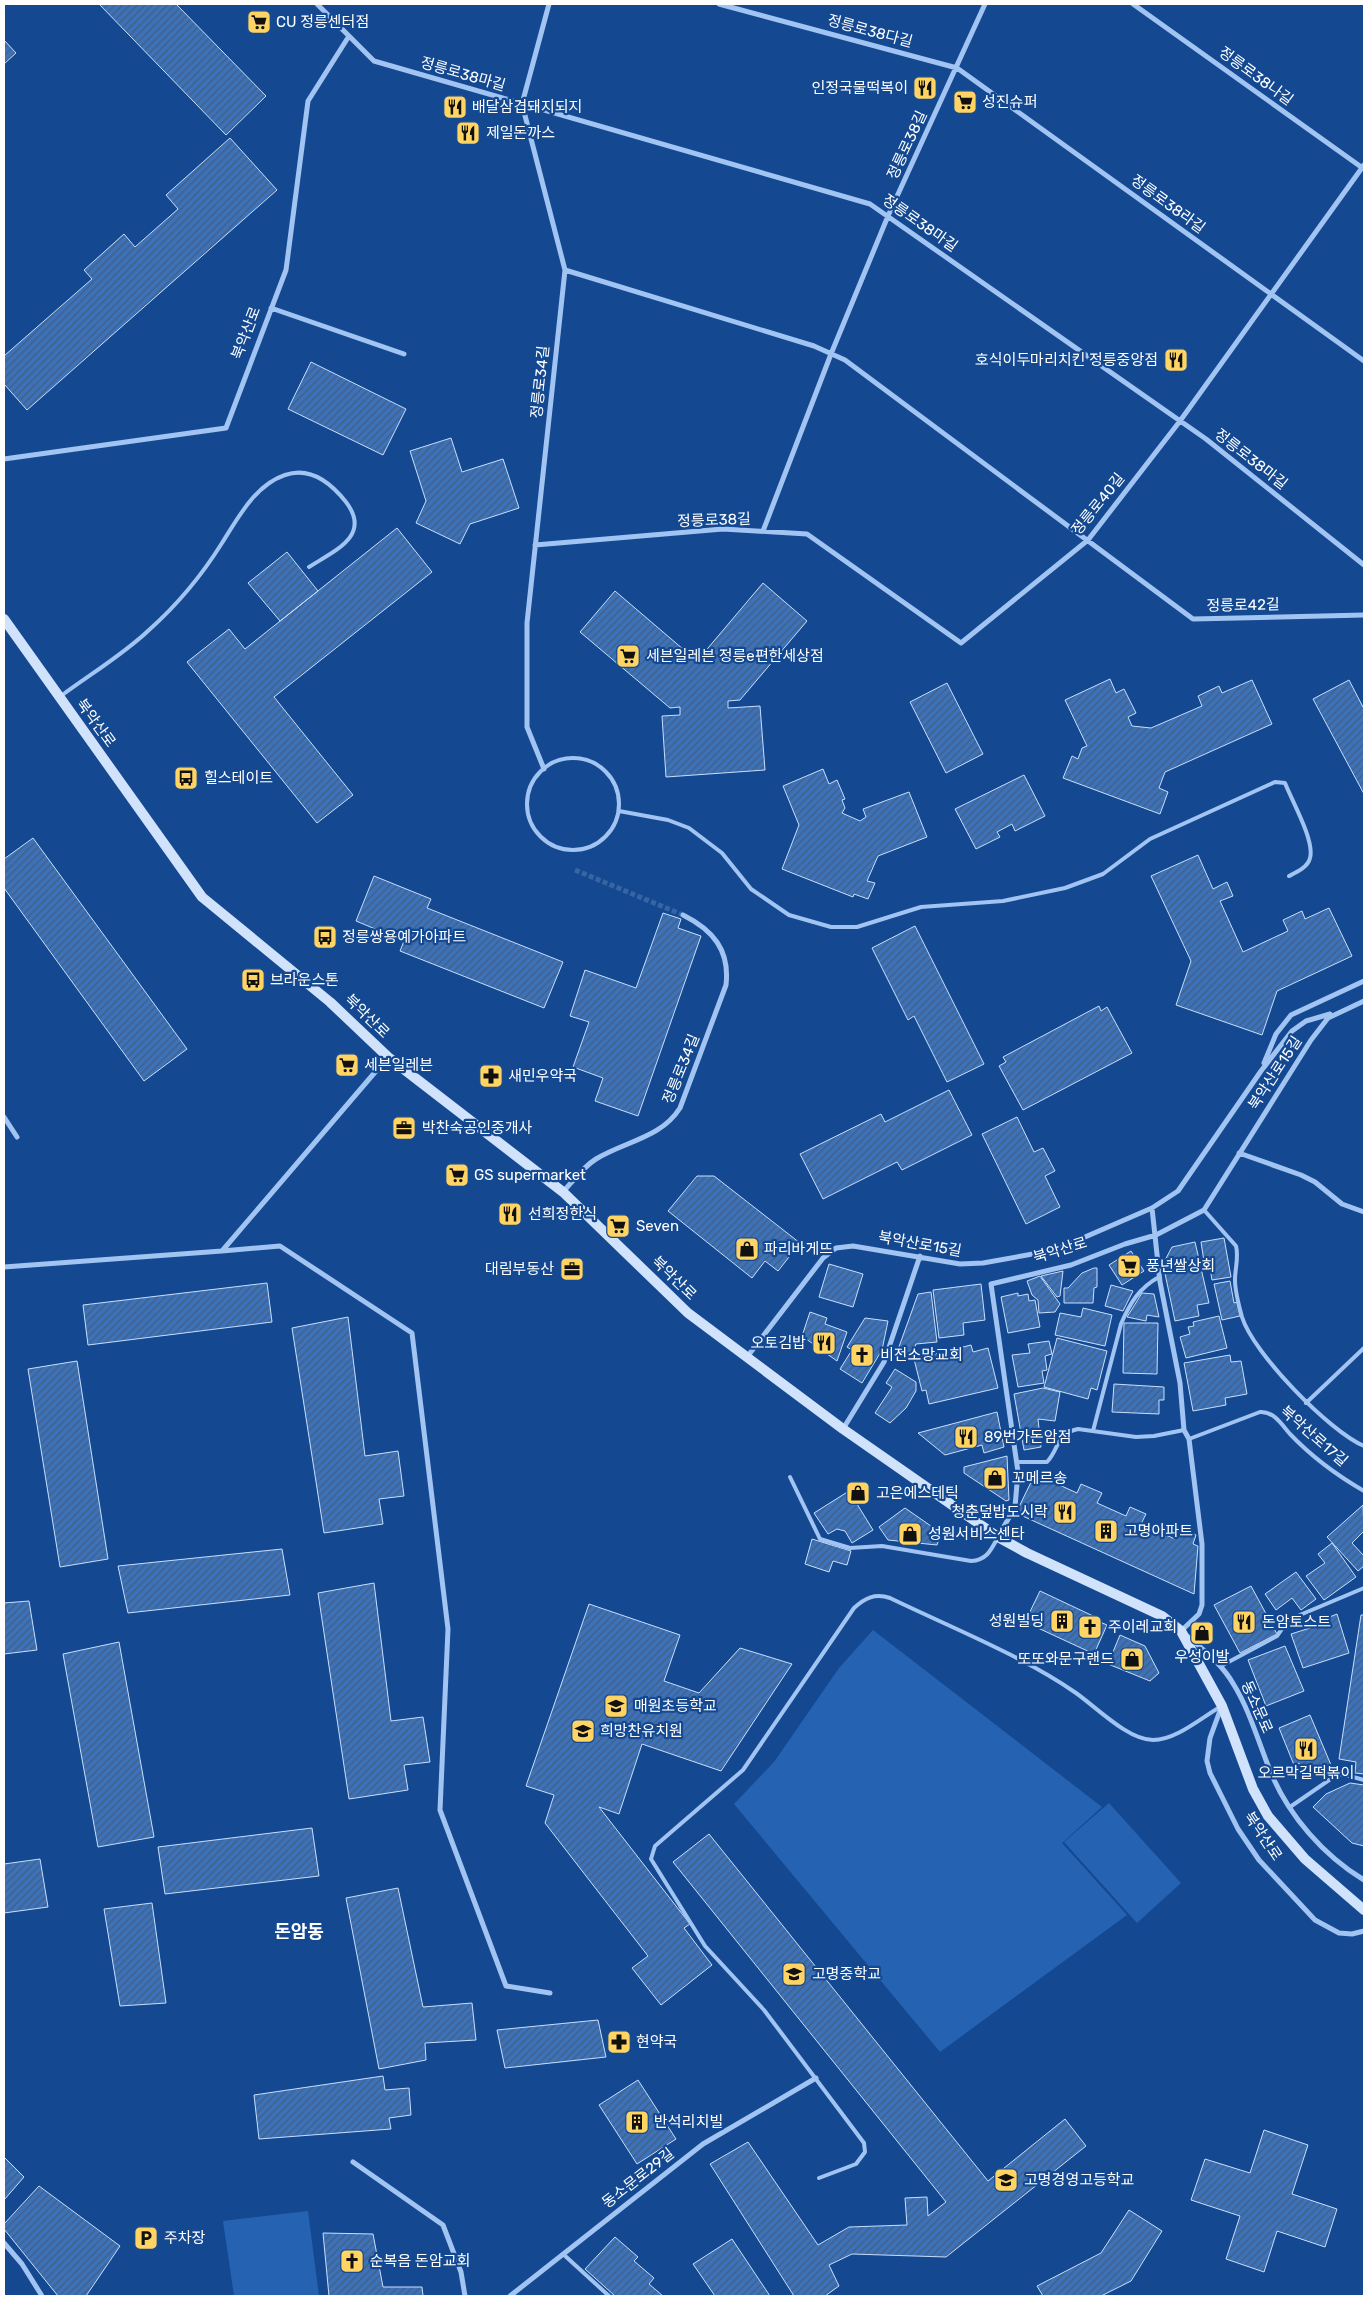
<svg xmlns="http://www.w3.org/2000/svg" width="1368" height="2300" font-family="Rubik,'Noto Sans KR',sans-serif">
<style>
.green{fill:#2562b1}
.building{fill:url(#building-hatch);stroke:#c8dffc}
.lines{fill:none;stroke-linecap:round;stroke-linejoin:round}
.street-tunnel{stroke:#3764a2;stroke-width:5;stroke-dasharray:5 2.5;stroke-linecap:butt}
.lane{stroke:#a1c4f2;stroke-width:4}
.street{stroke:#a1c4f2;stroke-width:5}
.secondary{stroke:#d0e2fc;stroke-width:10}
.labels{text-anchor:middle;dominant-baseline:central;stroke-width:4.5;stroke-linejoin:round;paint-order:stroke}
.poi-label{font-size:15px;fill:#fff;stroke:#144992;text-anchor:start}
.street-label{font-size:15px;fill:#fff;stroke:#144992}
.quarter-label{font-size:18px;font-weight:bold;fill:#fff;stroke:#144992}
</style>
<defs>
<pattern id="building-hatch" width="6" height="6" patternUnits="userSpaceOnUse" patternTransform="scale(1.25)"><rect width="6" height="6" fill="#3c72ba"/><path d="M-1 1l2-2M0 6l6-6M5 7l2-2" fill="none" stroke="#455d7e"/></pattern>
</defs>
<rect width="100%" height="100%" fill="#144992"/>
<path class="green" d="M873 1630 1102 1807 1062 1843 1127 1915 940 2052 734 1804 774 1762 839 1668Z
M1109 1803 1181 1883 1137 1923 1064 1842Z
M308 2211 319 2296H234L223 2221Z"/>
<path class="building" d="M99 4H176L266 96 226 135Z
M4 40 16 53 4 64Z
M230 138 277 190 27 410 4 384V356L92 279 84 270 124 234 135 247 178 209 166 195Z
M311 362 406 409 383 455 288 409Z
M451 438 462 472 503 459 519 508 470 524 460 544 416 523 426 501 410 451Z
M397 528 432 572 274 697 353 795 317 823 187 662 229 629 245 649Z
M287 552 318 591 280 621 248 583Z
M763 583 807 621 740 700 728 701V708L760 706 765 770 666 777 662 716 680 715V707L670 708 580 632 615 591 697 661Z
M1110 679 1116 693 1124 689 1136 713 1128 717 1132 726 1151 728 1202 706 1198 696 1219 686 1222 693 1252 680 1272 724 1165 772 1159 788 1168 792 1160 814 1063 778 1072 756 1078 759 1082 748 1087 746 1065 700Z
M1349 680 1364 709V794L1313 699Z
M947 683 983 754 946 773 910 702Z
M823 769 829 784 837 780 845 799 842 800 845 808 842 813 860 821 866 817 863 809 909 792 927 837 878 856 867 881 875 883 868 899 854 894 853 897 782 869 799 825 783 786Z
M1024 775 1045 816 1015 831 1012 824 997 832 1000 837 976 849 955 809Z
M33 838 187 1049 144 1081 4 888V859Z
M1198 855 1213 889 1227 882 1233 896 1220 901 1243 952 1288 931 1283 920 1302 911 1305 919 1329 908 1352 956 1277 991 1262 1035 1176 1005 1191 961 1151 876Z
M374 876 431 899 427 908 563 962 544 1008 400 951 404 941 356 921Z
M663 913 681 919 678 928 701 936 638 1116 595 1101 603 1078 573 1067 589 1022 570 1016 585 970 636 988Z
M915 926 984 1064 947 1082 914 1016 908 1020 872 948Z
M1099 1006 1101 1011 1107 1007 1132 1053 1023 1110 999 1066 1006 1062 1003 1057Z
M949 1090 972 1135 902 1170 897 1162 823 1199 800 1154 881 1114 885 1122Z
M1017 1117 1034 1152 1043 1148 1055 1171 1045 1176 1060 1207 1026 1224 982 1134Z
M697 1176H714L800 1243 778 1271 765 1261 752 1278 668 1211Z
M1224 1238 1231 1277 1212 1280 1210 1268H1205L1201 1242Z
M1195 1242 1209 1303 1197 1305 1199 1316 1175 1321 1163 1264 1172 1247Z
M1131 1251 1144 1271 1122 1285 1109 1265Z
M829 1264 863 1274 853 1307 819 1297Z
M1094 1268H1097V1287L1094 1288 1093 1303H1064V1288H1068L1082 1273Z
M1063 1271 1060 1296 1057 1297 1041 1276Z
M1040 1276 1060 1304 1055 1312 1039 1313 1038 1300 1032 1295 1027 1281Z
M1230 1281 1234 1303 1237 1302 1240 1316 1222 1320 1214 1284Z
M267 1283 272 1322 88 1345 83 1305Z
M981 1284 985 1320 963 1323 964 1335 939 1338 933 1290Z
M1111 1285 1133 1291 1123 1311 1105 1306Z
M931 1292 937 1342 916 1344 910 1360 896 1355 918 1294Z
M1018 1293V1296L1028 1294 1029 1301 1035 1300 1040 1327 1008 1333 1001 1297Z
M1142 1293 1154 1294 1159 1317 1147 1315 1146 1321 1127 1317Z
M1083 1308 1112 1315 1105 1346 1055 1335 1060 1313 1081 1317Z
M810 1312 827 1318 825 1324 847 1332 837 1361 802 1336Z
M1219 1316 1227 1348 1186 1358 1180 1337 1190 1334 1188 1327 1194 1326 1193 1322Z
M348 1317 365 1456 398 1451 404 1496 379 1499 383 1524 324 1533 292 1328Z
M865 1318 888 1321 882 1350 862 1383 840 1369 852 1350 847 1347Z
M1124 1323H1158L1157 1374 1123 1373Z
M1057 1338 1107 1351 1097 1390 1091 1388 1088 1399 1044 1387Z
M1049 1341 1052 1354 1045 1356 1047 1370 1042 1371 1044 1383 1018 1387 1012 1355 1030 1353 1028 1344Z
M971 1345 973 1352 988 1348 998 1388 929 1404 926 1390 922 1391 914 1359Z
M1230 1355 1231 1362 1241 1361 1247 1394 1225 1398 1226 1405 1193 1411 1184 1363Z
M77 1361 108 1559 60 1567 28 1369Z
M895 1369 916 1382V1391L906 1408 890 1423 875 1413 892 1387 886 1383Z
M1114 1384 1164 1387V1400H1159V1414L1112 1412Z
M1043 1388 1060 1392 1055 1421 1038 1419 1041 1447 1024 1450 1014 1394Z
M997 1412 1004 1447 984 1453 982 1445 945 1455 918 1433Z
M1007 1456 1009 1500 1006 1501 964 1473V1467Z
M1035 1474 1077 1493 1081 1484 1102 1493 1097 1503 1126 1516 1130 1507 1146 1514 1141 1524 1175 1539 1180 1527 1196 1535 1193 1544 1198 1546 1194 1594 1016 1513Z
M849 1491 873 1530 852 1543 845 1531 837 1529 828 1534 814 1513Z
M1363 1505 1364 1531 1352 1543 1364 1556V1566L1358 1571 1327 1537Z
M905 1508 941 1533 937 1545 888 1540 879 1527Z
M812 1539 851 1551 847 1565 833 1561 829 1572 805 1564Z
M1332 1543 1356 1577 1324 1600 1306 1576 1325 1563 1318 1554Z
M282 1549 290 1595 128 1613 118 1566Z
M1296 1572 1316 1599 1301 1610 1292 1598 1276 1610 1265 1594Z
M374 1583 391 1721 423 1717 430 1762 404 1765 408 1790 349 1799 318 1593Z
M1251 1586 1277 1634 1240 1653 1214 1605Z
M1040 1591 1091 1615 1095 1617 1093 1619 1107 1625 1094 1654 1025 1622Z
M29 1601 37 1650 4 1654V1603Z
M589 1604 680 1635 664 1681 699 1693 740 1648 792 1664 721 1771 642 1744 619 1814 599 1807 690 1924 684 1928 712 1965 661 2005 632 1968 648 1956 545 1823 554 1795 526 1786Z
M1337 1614 1349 1653 1303 1668 1291 1634 1329 1622 1327 1618Z
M1361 1615H1364V1774L1355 1773 1356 1762 1339 1759Z
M1120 1635 1145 1646 1159 1673 1150 1681 1108 1664Z
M119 1642 154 1837 98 1847 63 1654Z
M1285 1646 1304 1691 1266 1706 1248 1660Z
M1310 1715 1331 1765 1304 1776 1299 1763 1294 1765 1279 1728Z
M1350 1783 1364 1785V1846L1352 1843 1313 1807 1326 1794Z
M312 1828 319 1876 165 1894 158 1847Z
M709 1834 988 2181 1065 2119 1086 2146 946 2257 852 2254 829 2265 839 2286 825 2296H794L710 2164 748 2142 818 2245 849 2227 907 2225 905 2198 927 2197 928 2216 946 2202 673 1862Z
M40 1859 48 1907 4 1913V1864Z
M398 1888 423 2007 472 2003 476 2040 425 2043 426 2060 379 2069 346 1898Z
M152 1903 166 2003 120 2006 104 1909Z
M598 2020 606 2057 505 2068 497 2030Z
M383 2076 385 2090 409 2088 411 2115 389 2118 391 2129 259 2139 254 2095Z
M638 2080 676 2139 637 2164 599 2105Z
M1264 2130 1308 2145 1292 2194 1337 2209 1325 2247 1277 2231 1264 2272 1226 2259 1240 2216 1191 2200 1205 2159 1250 2173Z
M4 2157 24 2177 4 2200Z
M39 2186 120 2246 86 2296H58L4 2229V2224Z
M1129 2210 1162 2231 1131 2281 1101 2296H1043L1037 2286 1101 2253Z
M323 2233 373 2234 383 2287H422L423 2296H329Z
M615 2237 638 2257 634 2261 654 2278 649 2284 663 2296H615L585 2269Z
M732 2239 770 2296H715L693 2264Z"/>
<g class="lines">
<path class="street-tunnel" d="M575 870 683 915"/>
<path class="lane" d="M61 696C89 675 124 654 149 630 177 605 202 575 222 543 238 518 255 485 285 475 311 466 331 483 346 502 372 536 334 551 309 567
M527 804a46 46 0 1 1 92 0a46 46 0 1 1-92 0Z
M619 811 668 820 689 828 722 853 751 889 789 915 831 927H857L921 907 1003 901 1065 888 1103 874 1150 839 1275 782 1285 783C1292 801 1315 841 1310 858 1308 867 1297 872 1289 876
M1204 1210 1236 1246C1239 1257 1235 1268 1235 1280 1235 1292 1239 1306 1242 1317 1253 1353 1329 1431 1364 1446
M1306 1403 1364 1348
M1093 1431 1121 1324C1130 1303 1139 1288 1159 1277
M1189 1439 1260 1412C1274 1411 1282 1425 1290 1434 1311 1456 1338 1476 1364 1491
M1017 1462H1047C1060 1448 1055 1434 1078 1429L1136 1437 1154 1436 1184 1430
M790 1477 820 1539 850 1548 882 1546 971 1561C987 1560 991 1550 998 1537
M1221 1666 1277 1636 1288 1620 1364 1588
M1290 1807 1335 1776 1342 1774 1364 1780
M819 2178 856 2164 865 2152 864 2143 764 2010 705 1946 651 1859 655 1846 743 1770 854 1608C865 1598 875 1593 890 1598 950 1627 1021 1655 1076 1693 1096 1707 1128 1740 1153 1740 1176 1740 1201 1718 1220 1707
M563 2254 609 2296"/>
<path class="street" d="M317 4 374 61 870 204 1206 439 1364 565
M719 4 957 68 1364 361
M1133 4 1364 169
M565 270 814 346 845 360 1193 619 1364 615
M271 308 404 354
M4 459 226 428 286 270 308 101 349 36
M763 531 831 354 888 216 985 4
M535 545 723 529 807 534 961 643 1088 540 1180 421 1364 165
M544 769 527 727V623L565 270 522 104 549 4
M1264 1063 1276 1034 1291 1015 1364 981
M4 1117 17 1137
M1239 1153 1301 1175 1315 1182 1342 1204 1364 1212
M563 1192C573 1181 583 1167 596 1159 626 1141 661 1138 680 1108L726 985C730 950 713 930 683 915
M1152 1208 1160 1282 1180 1383 1184 1430 1189 1439 1202 1544V1605L1199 1614 1181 1631C1201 1648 1221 1662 1234 1685 1250 1711 1259 1744 1271 1773 1289 1816 1324 1856 1364 1880
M222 1251 280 1246 412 1333 448 1629 440 1810 506 1986 550 1993
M4 1267 222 1251 388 1057
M747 1357 823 1258 836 1248 853 1246 960 1264 983 1263 1055 1250 1152 1208 1178 1191 1261 1071 1292 1031 1306 1021 1330 1014
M843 1429 884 1362 920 1256
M998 1537 1015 1507 1018 1472 991 1284 1071 1265 1125 1244 1156 1235 1204 1210 1311 1040 1328 1018 1364 1001
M1221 1708 1210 1738 1207 1761 1210 1773 1238 1829 1259 1860 1315 1920 1339 1933 1352 1934 1364 1931
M353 2162 443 2225 461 2272 465 2296
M4 2243 22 2264 42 2296
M510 2296 703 2144 816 2078"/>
<path class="secondary" d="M4 619 202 897 330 1002 388 1057 563 1192 688 1313 843 1429 998 1537 1027 1553 1162 1616 1181 1631 1222 1706 1253 1789 1268 1816 1305 1859 1364 1910"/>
</g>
<defs>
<g id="supermarket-square" transform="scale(1.25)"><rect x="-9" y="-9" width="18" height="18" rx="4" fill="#ffd462" stroke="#144992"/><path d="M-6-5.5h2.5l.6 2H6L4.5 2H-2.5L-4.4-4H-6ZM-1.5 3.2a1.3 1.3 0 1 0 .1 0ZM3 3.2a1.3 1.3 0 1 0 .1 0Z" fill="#111"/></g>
<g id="restaurant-square" transform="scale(1.25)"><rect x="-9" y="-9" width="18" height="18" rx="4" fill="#ffd462" stroke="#144992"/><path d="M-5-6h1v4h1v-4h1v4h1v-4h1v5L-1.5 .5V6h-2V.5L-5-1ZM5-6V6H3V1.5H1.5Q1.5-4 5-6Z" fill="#111"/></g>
<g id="bus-square" transform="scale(1.25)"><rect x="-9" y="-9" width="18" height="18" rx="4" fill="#ffd462" stroke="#144992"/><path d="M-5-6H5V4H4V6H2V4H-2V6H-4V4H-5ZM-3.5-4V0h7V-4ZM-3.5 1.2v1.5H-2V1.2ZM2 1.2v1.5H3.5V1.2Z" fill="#111"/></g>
<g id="pharmacy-square" transform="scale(1.25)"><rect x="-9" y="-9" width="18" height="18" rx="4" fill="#ffd462" stroke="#144992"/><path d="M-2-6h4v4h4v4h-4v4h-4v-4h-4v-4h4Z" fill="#111"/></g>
<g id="office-square" transform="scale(1.25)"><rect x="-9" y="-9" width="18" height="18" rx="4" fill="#ffd462" stroke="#144992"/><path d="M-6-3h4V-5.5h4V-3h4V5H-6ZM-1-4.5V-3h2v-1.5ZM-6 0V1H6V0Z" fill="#111"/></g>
<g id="shop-square" transform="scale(1.25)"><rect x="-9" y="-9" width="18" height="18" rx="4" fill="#ffd462" stroke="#144992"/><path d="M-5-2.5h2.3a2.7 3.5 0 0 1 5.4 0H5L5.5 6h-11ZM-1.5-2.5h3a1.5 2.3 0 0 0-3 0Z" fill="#111"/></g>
<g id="church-square" transform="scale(1.25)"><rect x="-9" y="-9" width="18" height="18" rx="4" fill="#ffd462" stroke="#144992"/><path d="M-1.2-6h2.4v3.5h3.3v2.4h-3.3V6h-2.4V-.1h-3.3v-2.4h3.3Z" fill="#111"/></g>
<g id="building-square" transform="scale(1.25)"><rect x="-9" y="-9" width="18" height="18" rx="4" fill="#ffd462" stroke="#144992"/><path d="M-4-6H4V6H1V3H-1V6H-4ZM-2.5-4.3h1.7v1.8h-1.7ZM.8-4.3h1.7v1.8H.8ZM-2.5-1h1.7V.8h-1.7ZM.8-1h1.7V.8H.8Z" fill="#111"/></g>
<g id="school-square" transform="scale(1.25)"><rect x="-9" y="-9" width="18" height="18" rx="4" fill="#ffd462" stroke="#144992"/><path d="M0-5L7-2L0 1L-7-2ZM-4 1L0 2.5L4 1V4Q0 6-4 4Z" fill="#111"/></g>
<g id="parking-square" transform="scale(1.25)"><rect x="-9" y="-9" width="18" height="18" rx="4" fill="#ffd462" stroke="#144992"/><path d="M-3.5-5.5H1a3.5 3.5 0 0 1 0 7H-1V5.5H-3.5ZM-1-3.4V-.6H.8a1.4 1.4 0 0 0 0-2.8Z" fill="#111"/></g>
</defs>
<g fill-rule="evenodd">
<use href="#supermarket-square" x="259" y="22"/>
<use href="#restaurant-square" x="925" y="88"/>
<use href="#supermarket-square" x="965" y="102"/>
<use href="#restaurant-square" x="455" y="107"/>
<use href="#restaurant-square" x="468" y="133"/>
<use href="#restaurant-square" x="1176" y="360"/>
<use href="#supermarket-square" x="628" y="656"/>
<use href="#bus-square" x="186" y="778"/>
<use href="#bus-square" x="325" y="937"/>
<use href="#bus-square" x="253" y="980"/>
<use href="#supermarket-square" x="347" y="1065"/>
<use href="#pharmacy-square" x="491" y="1076"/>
<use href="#office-square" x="404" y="1128"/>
<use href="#supermarket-square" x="457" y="1175"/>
<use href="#restaurant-square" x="510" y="1214"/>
<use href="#supermarket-square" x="618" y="1226"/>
<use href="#shop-square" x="747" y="1249"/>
<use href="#supermarket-square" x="1129" y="1266"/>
<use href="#office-square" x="572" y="1269"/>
<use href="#restaurant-square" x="824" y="1343"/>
<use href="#church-square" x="862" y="1355"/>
<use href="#restaurant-square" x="966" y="1437"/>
<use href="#shop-square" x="995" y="1478"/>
<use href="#shop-square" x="858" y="1493"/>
<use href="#restaurant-square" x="1065" y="1512"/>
<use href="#building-square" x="1106" y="1531"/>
<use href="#shop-square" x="910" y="1534"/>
<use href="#building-square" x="1062" y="1621"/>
<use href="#restaurant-square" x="1244" y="1622"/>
<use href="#church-square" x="1090" y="1627"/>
<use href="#shop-square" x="1202" y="1633"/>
<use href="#shop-square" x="1132" y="1659"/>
<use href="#school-square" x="616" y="1706"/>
<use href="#school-square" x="583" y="1731"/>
<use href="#restaurant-square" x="1306" y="1749"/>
<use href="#school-square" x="794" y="1974"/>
<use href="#pharmacy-square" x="619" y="2042"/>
<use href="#building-square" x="637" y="2122"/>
<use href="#school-square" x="1006" y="2180"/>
<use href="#parking-square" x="146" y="2238"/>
<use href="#church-square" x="352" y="2261"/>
</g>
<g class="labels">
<g class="poi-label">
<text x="276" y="22">CU 정릉센터점</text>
<text x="908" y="88" text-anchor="end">인정국물떡복이</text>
<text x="982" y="102">성진슈퍼</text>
<text x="472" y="107">배달삼겹돼지되지</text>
<text x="486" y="133">제일돈까스</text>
<text x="1158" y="360" text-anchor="end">호식이두마리치킨 정릉중앙점</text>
<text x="646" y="656">세븐일레븐 정릉e편한세상점</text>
<text x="204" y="778">힐스테이트</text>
<text x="342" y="937">정릉쌍용예가아파트</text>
<text x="270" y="980">브라운스톤</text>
<text x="364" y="1065">세븐일레븐</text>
<text x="508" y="1076">새민우약국</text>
<text x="422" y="1128">박찬숙공인중개사</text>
<text x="474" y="1175">GS supermarket</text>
<text x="528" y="1214">선희정한식</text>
<text x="636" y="1226">Seven</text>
<text x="764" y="1249">파리바게뜨</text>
<text x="1146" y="1266">풍년쌀상회</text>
<text x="554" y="1269" text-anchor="end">대림부동산</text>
<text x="806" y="1343" text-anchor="end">오토김밥</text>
<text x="880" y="1355">비전소망교회</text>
<text x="984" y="1437">89번가돈암점</text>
<text x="1012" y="1478">꼬메르송</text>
<text x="876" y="1493">고은에스테틱</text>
<text x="1048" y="1512" text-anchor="end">청춘덮밥도시락</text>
<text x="1124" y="1531">고명아파트</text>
<text x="928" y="1534">성원서비스센타</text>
<text x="1044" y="1621" text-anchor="end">성원빌딩</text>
<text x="1262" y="1622">돈암토스트</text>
<text x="1108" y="1627">주이레교회</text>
<text x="1202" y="1657" text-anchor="middle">우성이발</text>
<text x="1114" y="1659" text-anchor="end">또또와문구랜드</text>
<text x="634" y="1706">매원초등학교</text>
<text x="600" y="1731">희망찬유치원</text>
<text x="1306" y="1773" text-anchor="middle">오르막길떡볶이</text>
<text x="812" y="1974">고명중학교</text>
<text x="636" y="2042">현약국</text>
<text x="654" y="2122">반석리치빌</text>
<text x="1024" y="2180">고명경영고등학교</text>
<text x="164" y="2238">주차장</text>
<text x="370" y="2261">순복음 돈암교회</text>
</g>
<g class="street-label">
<text transform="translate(870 31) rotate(15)">정릉로38다길</text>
<text transform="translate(463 74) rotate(16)">정릉로38마길</text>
<text transform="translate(1256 76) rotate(36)">정릉로38나길</text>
<text transform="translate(907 145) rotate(-65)">정릉로38길</text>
<text transform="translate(1168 204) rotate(36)">정릉로38라길</text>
<text transform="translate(920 223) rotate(35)">정릉로38마길</text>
<text transform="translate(246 333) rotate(-69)">북악산로</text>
<text transform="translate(540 382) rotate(-84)">정릉로34길</text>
<text transform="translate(1251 459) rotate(38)">정릉로38마길</text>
<text transform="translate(1098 504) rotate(-51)">정릉로40길</text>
<text transform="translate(714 520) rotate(-2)">정릉로38길</text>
<text transform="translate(1243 605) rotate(-1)">정릉로42길</text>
<text transform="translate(96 723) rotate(54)">북악산로</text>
<text transform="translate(367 1016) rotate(44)">북악산로</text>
<text transform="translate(681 1069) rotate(-68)">정릉로34길</text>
<text transform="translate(1275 1073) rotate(-57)">북악산로15길</text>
<text transform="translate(920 1244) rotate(10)">북악산로15길</text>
<text transform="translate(1060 1250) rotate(-17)">북악산로</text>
<text transform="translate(674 1278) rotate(44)">북악산로</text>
<text transform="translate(1314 1436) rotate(41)">북악산로17길</text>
<text transform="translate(1257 1707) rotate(66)">동소문로</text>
<text transform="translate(1263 1836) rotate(56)">북악산로</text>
<text transform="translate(638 2178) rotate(-38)">동소문로29길</text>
</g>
<g class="quarter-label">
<text x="299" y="1932">돈암동</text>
</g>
</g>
<rect width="1368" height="2300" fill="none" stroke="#ffffff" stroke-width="10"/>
</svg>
